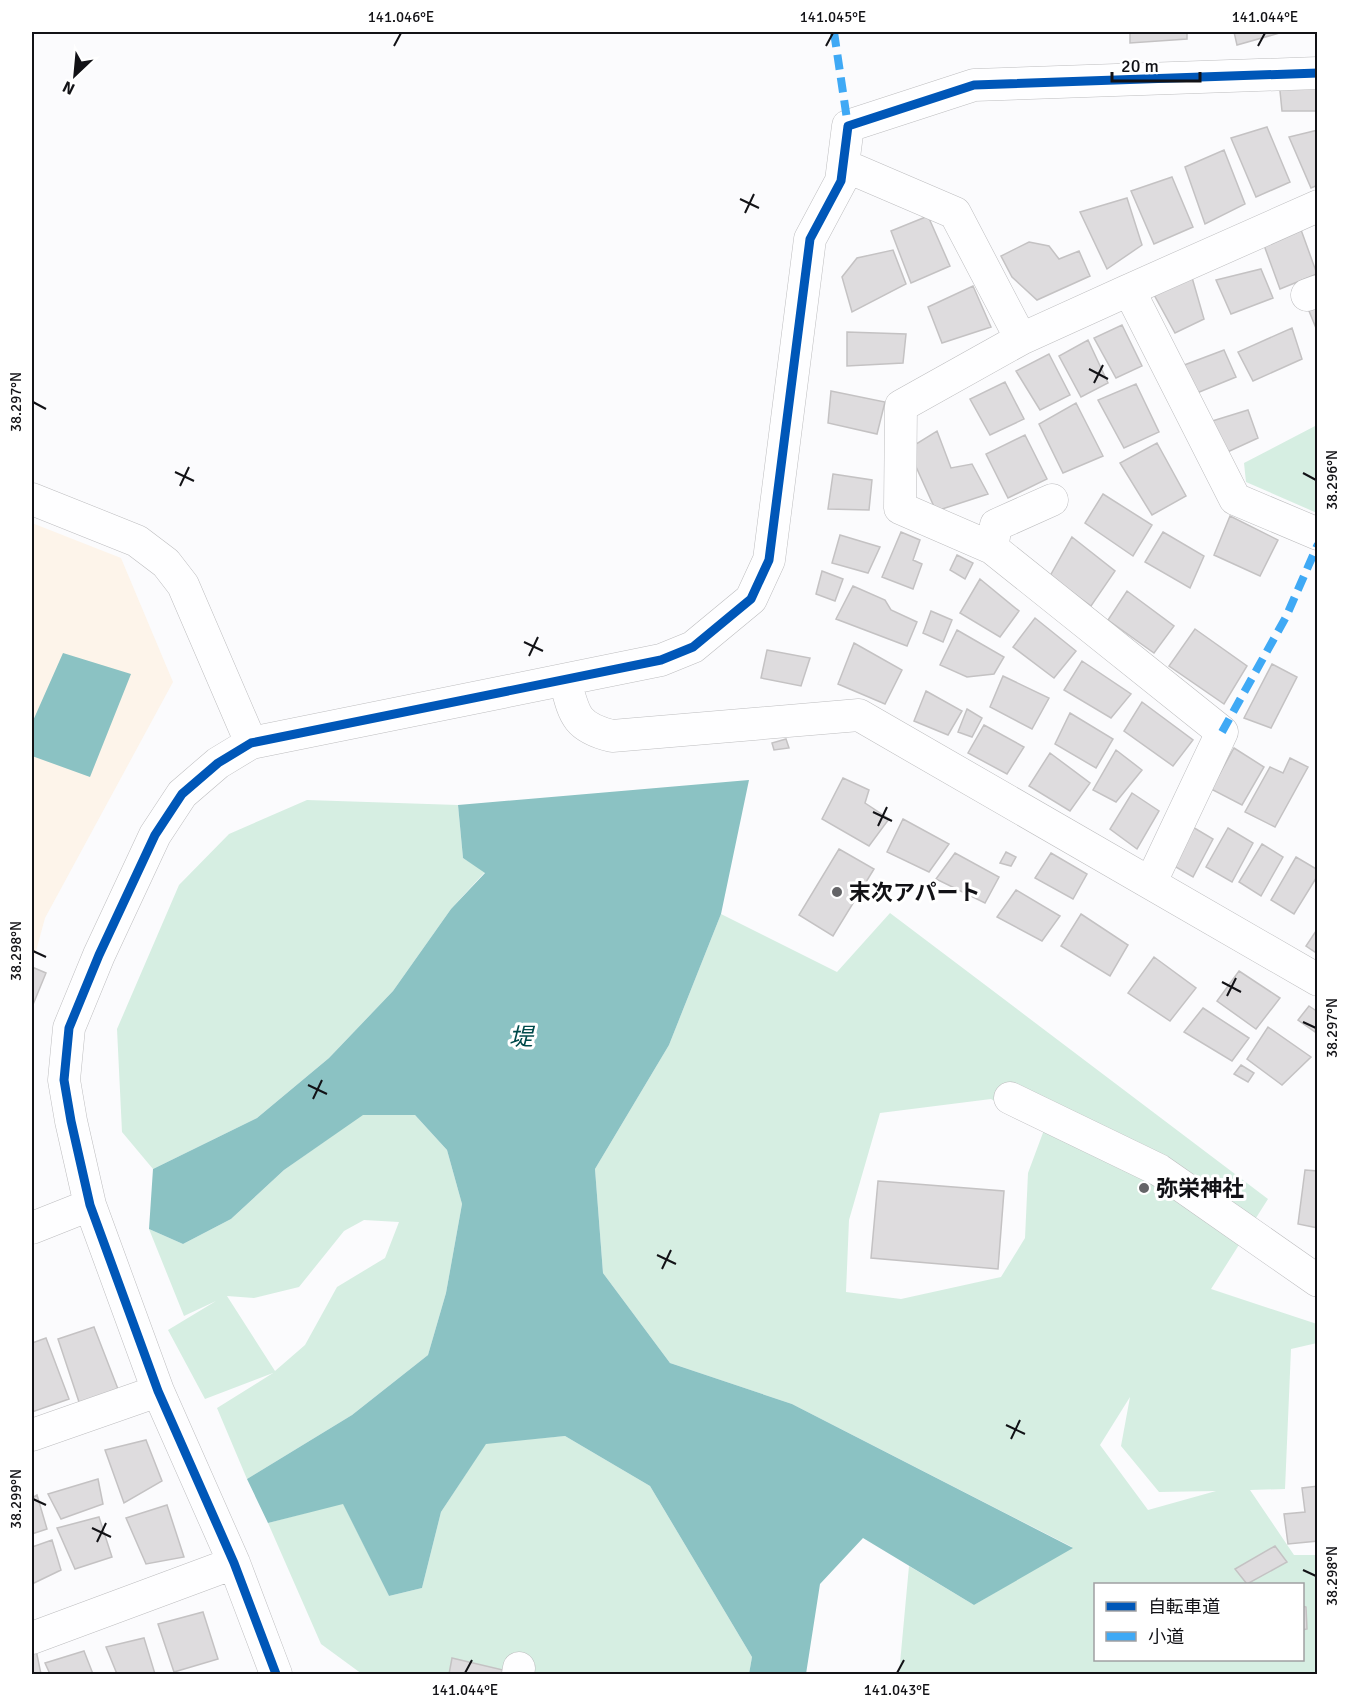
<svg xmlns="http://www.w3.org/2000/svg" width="1349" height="1706" font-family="Signika,'Noto Sans JP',sans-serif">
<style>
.education{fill:#fdf4ea}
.green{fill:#d6eee2;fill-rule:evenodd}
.water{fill:#8bc2c3}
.building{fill:#dedcde;stroke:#c4c2c3;stroke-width:1.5}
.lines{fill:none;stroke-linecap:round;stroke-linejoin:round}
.minor-casing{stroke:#bdbdbf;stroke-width:33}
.minor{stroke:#fefeff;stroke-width:32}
.quiet{stroke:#3fa9f5;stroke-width:8;stroke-dasharray:15 8;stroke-linecap:butt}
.cycleway-casing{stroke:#fff;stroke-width:13}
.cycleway{stroke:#0057b8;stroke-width:9}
.ticks{fill:none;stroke:#121216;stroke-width:2}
.poi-dot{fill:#646467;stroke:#fff;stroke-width:2}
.labels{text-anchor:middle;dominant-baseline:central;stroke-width:6;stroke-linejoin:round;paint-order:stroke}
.poi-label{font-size:22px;font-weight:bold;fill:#121216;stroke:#fff;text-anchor:start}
.water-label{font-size:24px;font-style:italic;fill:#004a4b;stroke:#fff}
.neatline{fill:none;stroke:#121216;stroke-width:2}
.ticks-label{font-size:15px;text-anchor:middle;fill:#121216}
</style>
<rect width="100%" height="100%" fill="#fbfbfd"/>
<path class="education" d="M32 523 121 558 173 682 45 918 32 966Z"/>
<path class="green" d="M1317 425V513L1246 482 1244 463Z
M307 800 458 805 463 858 485 872 451 909 393 991 329 1058 257 1118 153 1169 122 1132 117 1029 179 885 229 834Z
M890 913 1268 1199 1211 1289 1317 1324V1343L1291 1349 1285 1489 1250 1490 1294 1555H1317V1674H899L909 1566 974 1605 1072 1547 792 1404 670 1363 603 1273 595 1169 669 1045 721 914 837 972ZM991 1099 1044 1130 1028 1173 1025 1238 1001 1277 901 1299 846 1292 849 1220 880 1113ZM1130 1397 1121 1446 1159 1492 1216 1491 1148 1510 1100 1445ZM1096 1584H1302V1660H1096Z
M363 1114 415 1115 447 1150 462 1204 446 1293 428 1355 352 1415 247 1479 217 1408 273 1373 205 1399 168 1330 216 1301 184 1316 149 1229 183 1244 231 1219 284 1170ZM364 1220 399 1222 385 1258 337 1287 305 1345 275 1371 227 1296 254 1298 299 1287 344 1231Z
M565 1436 650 1486 752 1657 749 1674H362L321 1644 268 1523 343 1503 389 1596 422 1588 441 1512 486 1443Z"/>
<path class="water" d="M63 653 131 674 90 777 32 756V723Z
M749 780 721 914 669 1045 595 1169 603 1273 670 1363 792 1404 1073 1548 974 1605 863 1538 820 1584 806 1674H749L752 1657 650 1486 565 1436 486 1444 441 1512 422 1588 389 1596 343 1504 268 1523 247 1479 352 1415 428 1355 446 1293 462 1204 447 1150 415 1115H363L284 1170 231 1219 183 1244 149 1229 153 1169 257 1118 329 1058 393 991 451 909 485 873 463 858 458 805Z"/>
<path class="building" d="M1130 32H1187V39L1130 43Z
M1234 32H1283L1237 45Z
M1279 81 1318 82V111H1282Z
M1267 127 1290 182 1256 197 1231 138Z
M1318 130V185L1311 188 1289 137Z
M1224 150 1245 204 1205 224 1185 167Z
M1172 177 1193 227 1154 244 1131 191Z
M1127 198 1142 245 1107 269 1080 212Z
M928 216 950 266 911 283 891 231Z
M1300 227 1317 274 1280 289 1261 237Z
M1029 242 1049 246 1059 259 1079 251 1090 276 1037 300 1012 277 1001 256Z
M893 250 906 284 852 312 842 277 857 258Z
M1261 269 1273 298 1231 314 1216 280Z
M1191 274 1204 319 1175 333 1152 291Z
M973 286 991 327 942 343 928 307Z
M1318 304V333L1307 306Z
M1122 325 1142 366 1116 378 1094 338Z
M1292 328 1302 359 1253 381 1238 352Z
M847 332 906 334 903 363 847 366Z
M1088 340 1108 383 1081 397 1059 356Z
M1224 350 1236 377 1192 395 1179 367Z
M1049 354 1070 395 1040 410 1016 371Z
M1005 382 1024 419 990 435 970 399Z
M1136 384 1159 432 1124 448 1098 400Z
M831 391 885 402 877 434 828 423Z
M1076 403 1103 456 1063 473 1039 424Z
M1248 410 1258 438 1221 455 1209 422Z
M937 431 951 468 972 464 988 494 936 511 908 449Z
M1025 435 1047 479 1008 498 986 454Z
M1157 443 1186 496 1152 515 1120 463Z
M833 474 872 480 869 510 828 509Z
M1103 494 1152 525 1133 556 1085 523Z
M1230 516 1278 540 1260 576 1214 555Z
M901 532 920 540 913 560 922 564 913 589 882 577Z
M1163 532 1204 556 1190 588 1145 562Z
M840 535 880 547 868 573 832 563Z
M1072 537 1115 571 1091 606 1050 576Z
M957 555 973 563 965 579 950 570Z
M822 571 843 579 835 601 816 594Z
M980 579 1019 611 1000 637 960 613Z
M853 586 885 600 891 610 917 622 907 646 836 619Z
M1127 591 1174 626 1154 653 1108 620Z
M931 611 952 620 943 642 923 633Z
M1035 618 1076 651 1054 678 1013 647Z
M1195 629 1247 666 1224 704 1169 666Z
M957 630 1004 657 994 674 967 677 940 665Z
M854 643 902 670 885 704 838 684Z
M767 650 810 658 801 686 761 678Z
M1082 661 1131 694 1111 718 1064 690Z
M1272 664 1297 677 1271 728 1244 718Z
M1003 676 1049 698 1032 729 990 707Z
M926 691 962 711 948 735 914 721Z
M1142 702 1193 740 1173 766 1124 731Z
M967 709 982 718 972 737 958 732Z
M1070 713 1113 739 1096 768 1055 744Z
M984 725 1024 747 1007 774 968 753Z
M786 739 789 748 774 750 772 743Z
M1234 748 1264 767 1242 805 1211 789Z
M1116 750 1142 770 1116 802 1093 790Z
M1050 753 1090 783 1070 811 1029 786Z
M1290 758 1308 767 1275 827 1245 812 1270 767 1283 773Z
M843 778 869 790 865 803 889 819 869 846 822 819Z
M1132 793 1159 811 1137 849 1110 829Z
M903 819 949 844 929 872 887 852Z
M1191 826 1213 839 1193 877 1169 863Z
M1228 828 1253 843 1232 882 1206 867Z
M1262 844 1283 857 1261 896 1239 882Z
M839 849 874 869 833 936 799 915Z
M1006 852 1016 857 1011 866 1000 863Z
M955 853 999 877 985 903 936 879Z
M1051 853 1087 874 1073 899 1035 878Z
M1296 857 1318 870V875L1294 914 1271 900Z
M1016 890 1060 916 1042 941 997 917Z
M1081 914 1128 945 1110 976 1061 946Z
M1318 928V954L1306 946Z
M1154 957 1196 988 1170 1021 1128 993Z
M32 967 46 973 32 1007Z
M1239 971 1280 998 1256 1029 1217 1001Z
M1309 1006 1318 1012 1315 1032 1298 1020Z
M1203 1008 1249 1038 1232 1061 1184 1032Z
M1268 1027 1311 1057 1282 1085 1247 1059Z
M1241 1065 1254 1073 1248 1082 1234 1074Z
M1305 1170 1318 1171V1228L1298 1224Z
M878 1181 1004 1191 998 1269 871 1258Z
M94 1327 118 1389 80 1405 58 1339Z
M46 1338 69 1399 32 1412V1343Z
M146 1440 162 1481 124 1503 105 1450Z
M98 1479 103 1504 61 1519 48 1494Z
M1318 1486V1541L1288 1544 1284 1514 1305 1512 1302 1488Z
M37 1495 47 1529 32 1534V1498Z
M167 1505 184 1557 146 1564 126 1518Z
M99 1517 112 1557 75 1569 57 1528Z
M52 1540 61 1570 32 1584V1547Z
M1275 1546 1287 1562 1247 1584 1235 1569Z
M1302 1606 1306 1607 1307 1629 1302 1630Z
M203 1612 218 1659 174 1672 158 1624Z
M144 1638 155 1674H117L106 1647Z
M36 1650 41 1674H32V1652Z
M84 1651 93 1674H50L45 1663Z
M452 1658 503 1670 502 1674H449Z"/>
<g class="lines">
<g class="minor-casing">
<path id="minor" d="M843 165 955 213 1021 339 1129 290 1235 499 1318 534
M1129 290 1318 206
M1307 295 1318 291
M1021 339 901 406 900 508 992 548 1222 732 1151 882
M32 499 137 541 166 563 183 585 251 743
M992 548 996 525 1052 500
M565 680C574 714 575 727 612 736L859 715 1318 980
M1010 1098 1159 1170 1318 1281
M32 1228 90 1205
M32 1435 158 1391
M32 1638 234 1563
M276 1674 234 1563 158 1391 90 1205 71 1121 64 1080 69 1028 99 955 155 835 182 794 218 763 251 743 661 660 693 647 751 599 769 560 810 239 841 181 848 126 974 85 1318 73
M518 1674 519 1668"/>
</g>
<use href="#minor" class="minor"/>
<path class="quiet" d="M834 32 848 126
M1222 732 1286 617 1318 544"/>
<g class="cycleway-casing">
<path id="cycleway" d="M276 1674 234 1563 158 1391 90 1205 71 1121 64 1080 69 1028 99 955 155 835 182 794 218 763 251 743 661 660 693 647 751 599 769 560 810 239 841 181 848 126 974 85 1318 73"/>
</g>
<use href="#cycleway" class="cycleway"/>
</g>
<path class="ticks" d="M394 46 401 33M826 46 833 33M1258 46 1265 33M740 199 759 208M745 213 754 194M1089 369 1108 379M1094 383 1103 365M33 402 46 409M175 472 194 481M1303 473 1316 480M180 486 189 467M524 642 543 651M529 656 538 637M873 812 892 821M878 826 887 807M33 951 46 957M1222 982 1241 992M1227 996 1236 978M1303 1022 1316 1028M308 1085 327 1094M313 1099 322 1080M657 1255 676 1264M662 1269 671 1250M1006 1425 1025 1434M1011 1439 1020 1420M33 1499 46 1505M92 1528 111 1537M97 1542 106 1523M1303 1570 1316 1576M465 1673 472 1660M897 1673 904 1660"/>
<g class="poi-dot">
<circle cx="837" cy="892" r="6"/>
<circle cx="1144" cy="1188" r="6"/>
</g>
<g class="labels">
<g class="poi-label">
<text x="849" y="892">末次アパート</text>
<text x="1156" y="1188">弥栄神社</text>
</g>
<g class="water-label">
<text x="521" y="1037">堤</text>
</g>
</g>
<rect width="1349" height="1706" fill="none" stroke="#ffffff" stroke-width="66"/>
<rect x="1094" y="1583" width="210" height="78" fill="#ffffff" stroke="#a0a0a2" stroke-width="1.5"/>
<rect x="1106" y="1602" width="30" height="9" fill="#0057b8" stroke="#a0a0a2" stroke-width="1.5"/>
<text x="1148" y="1613" font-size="18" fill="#121216">自転車道</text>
<rect x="1106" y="1632" width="30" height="9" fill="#3fa9f5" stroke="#a0a0a2" stroke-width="1.5"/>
<text x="1148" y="1643" font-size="18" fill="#121216">小道</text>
<g transform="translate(75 75) rotate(206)" stroke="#ffffff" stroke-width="4.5" paint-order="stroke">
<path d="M0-4.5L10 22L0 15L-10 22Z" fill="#121216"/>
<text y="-9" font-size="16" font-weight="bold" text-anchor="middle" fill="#121216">N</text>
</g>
<path d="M1112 72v9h88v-9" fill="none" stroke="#121216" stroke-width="3"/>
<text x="1121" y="72" font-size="18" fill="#121216" stroke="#ffffff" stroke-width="4.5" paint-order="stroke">20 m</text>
<rect x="33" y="33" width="1283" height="1640" class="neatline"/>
<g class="ticks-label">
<text x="401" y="22">141.046°E</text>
<text x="833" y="22">141.045°E</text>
<text x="1265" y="22">141.044°E</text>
<text transform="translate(16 402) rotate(-90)" y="5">38.297°N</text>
<text transform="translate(1332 480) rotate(-90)" y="5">38.296°N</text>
<text transform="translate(16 951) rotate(-90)" y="5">38.298°N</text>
<text transform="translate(1332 1028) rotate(-90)" y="5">38.297°N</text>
<text transform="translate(16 1499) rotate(-90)" y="5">38.299°N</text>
<text transform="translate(1332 1576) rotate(-90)" y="5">38.298°N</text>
<text x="465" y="1695">141.044°E</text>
<text x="897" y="1695">141.043°E</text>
</g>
</svg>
